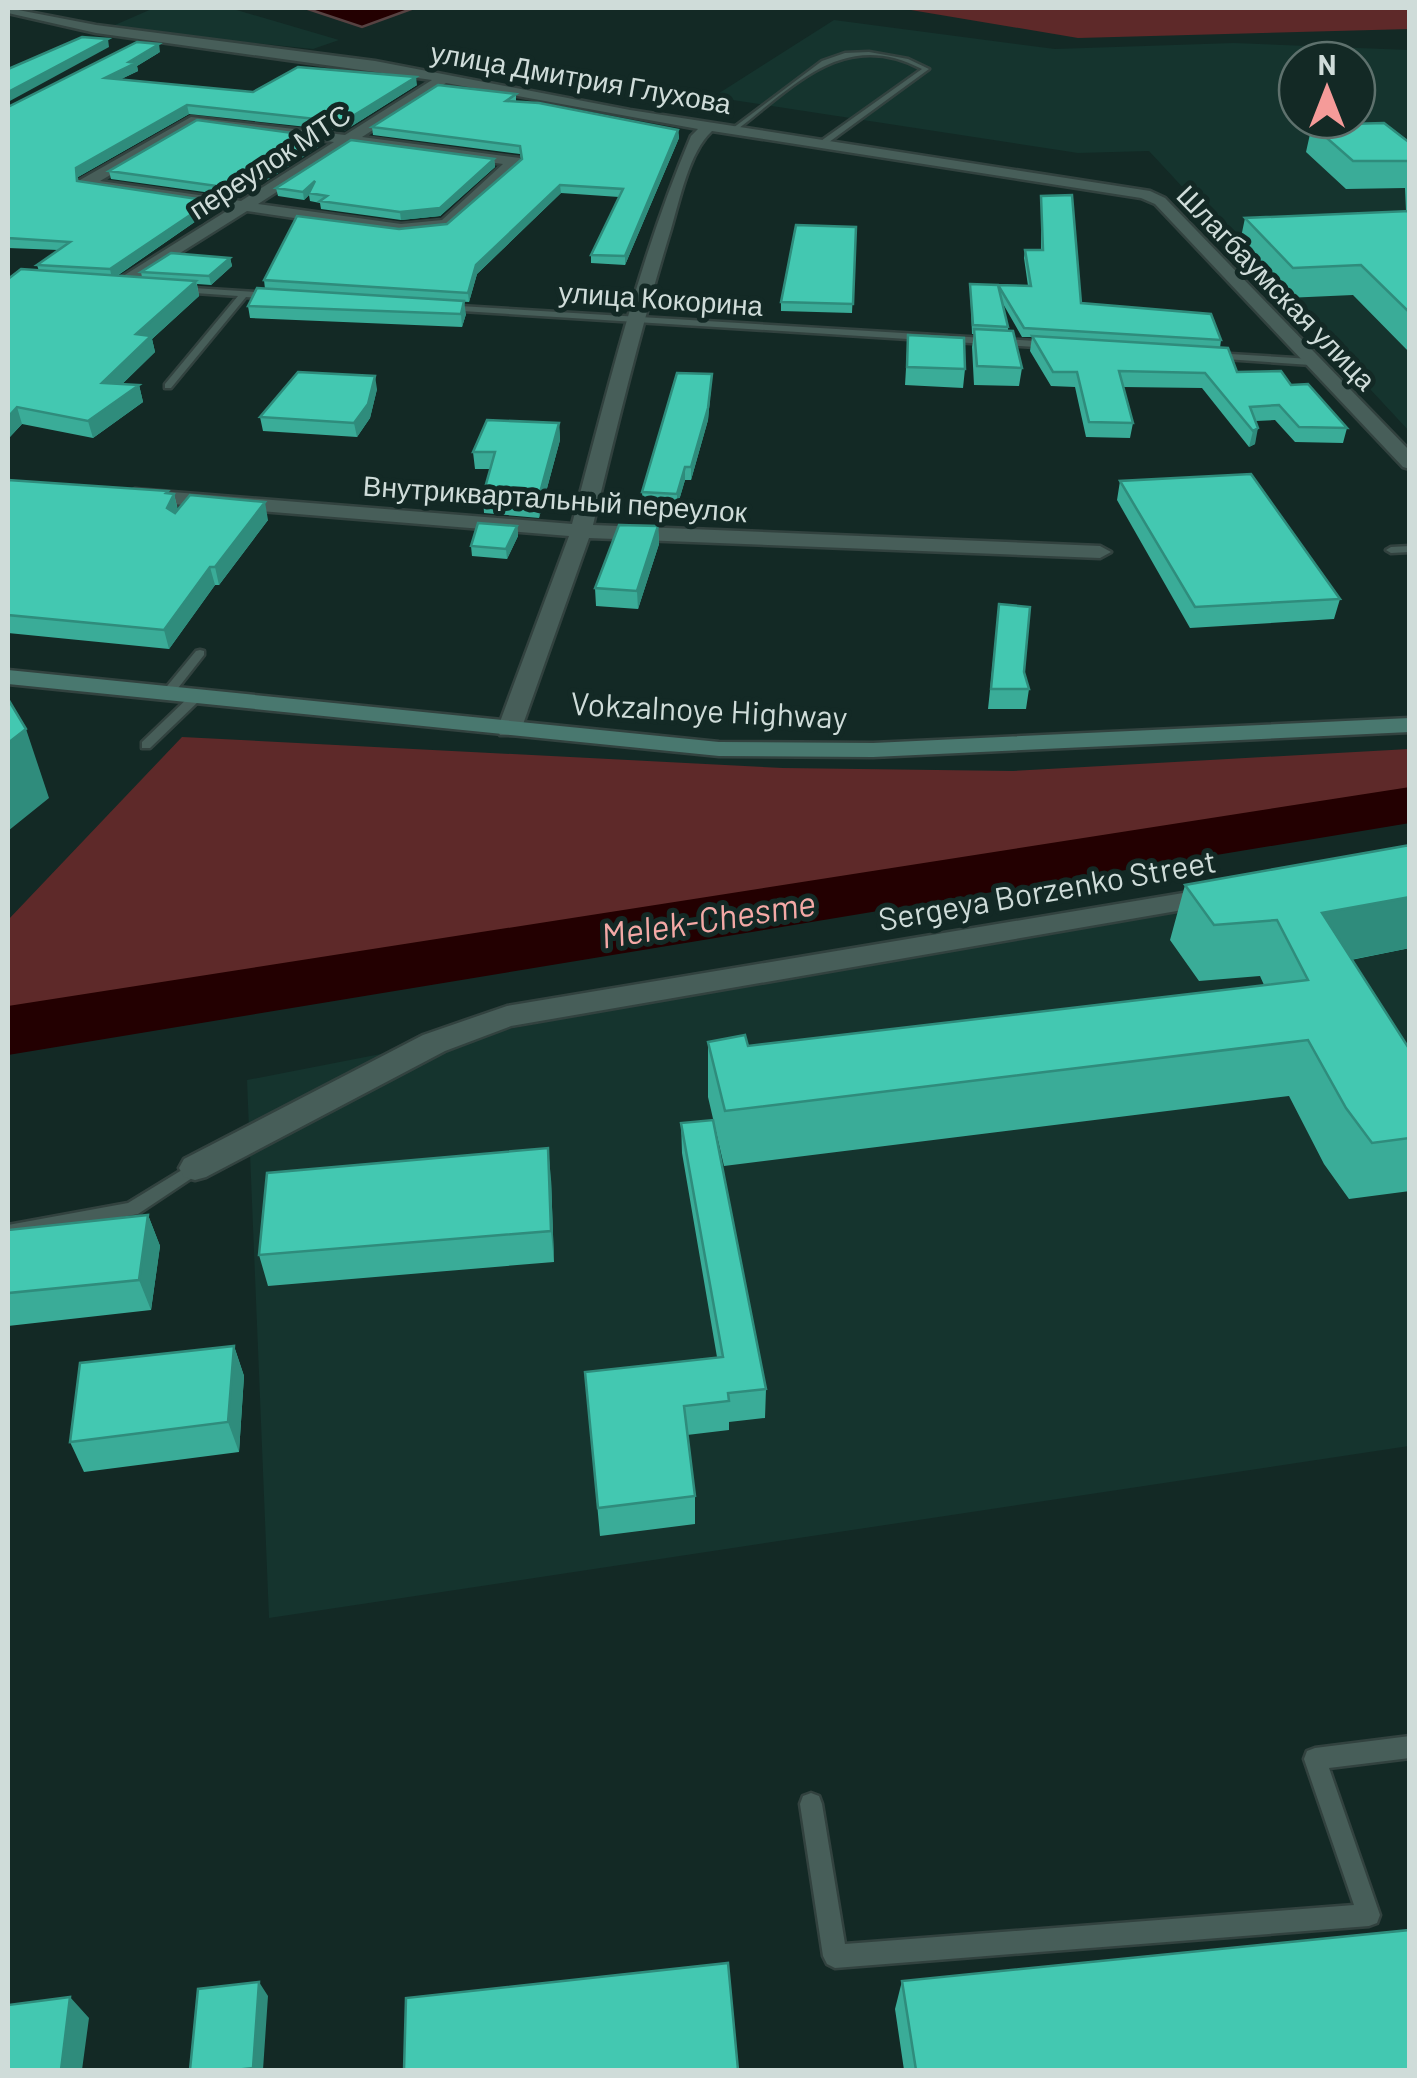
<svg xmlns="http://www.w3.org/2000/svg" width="1417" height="2078" font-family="Barlow,sans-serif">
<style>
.built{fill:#15342e;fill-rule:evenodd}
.green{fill:#5e2929}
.water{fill:#230001;stroke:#574242;stroke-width:2.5}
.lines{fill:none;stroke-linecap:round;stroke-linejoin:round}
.river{fill:#230001;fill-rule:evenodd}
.lane-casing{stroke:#32423f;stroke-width:5}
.street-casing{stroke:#32423f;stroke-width:5}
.secondary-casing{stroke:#32423f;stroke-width:5}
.lane{fill:#475e59;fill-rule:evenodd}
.street{fill:#475e59;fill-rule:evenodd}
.secondary{fill:#49786f;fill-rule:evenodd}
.wall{fill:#3aac98}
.shaded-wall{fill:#2f8c7c}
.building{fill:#43c8b1;stroke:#2f8c7c;stroke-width:2.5}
.labels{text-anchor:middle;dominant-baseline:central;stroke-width:10;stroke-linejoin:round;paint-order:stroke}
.far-street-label{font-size:28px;fill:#cfdcd9;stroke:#132925}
.street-label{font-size:32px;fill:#cfdcd9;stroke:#132925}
.water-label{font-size:35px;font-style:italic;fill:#f4a9a6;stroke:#132925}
</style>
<rect width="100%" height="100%" fill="#132925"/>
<path class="built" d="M154 8H230L339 40 313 49 108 28Z
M834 20 1055 49 1234 43 1409 50V431L1149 151 1078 153 713 97ZM1297 60H1357V120H1297Z
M1409 854V1446L269 1618 247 1080Z"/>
<path class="green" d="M899 8H1409L1410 29 1078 38Z
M182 737 783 768 1013 771 1409 749 1410 795 8 1009V920Z"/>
<path class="water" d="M305 8H414L362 27Z"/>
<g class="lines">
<path class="river" d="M1410 787V823L8 1055V1006Z"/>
<g class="lane-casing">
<path id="lane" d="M869 52 908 59 929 69 825 145 818 143 922 69C843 27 792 88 734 132L729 131 822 61 845 53Z
M178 287 273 293 277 296 273 299 246 297 171 388H165V384L238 296 181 292 177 289Z
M443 305 1051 342 1055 345 1051 348 446 310 443 309Z
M1214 353 1311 359 1316 362 1311 365 1211 358 1210 356Z
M1410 546V552L1391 553 1386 550 1391 547Z
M200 650 204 651V655L171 697H163V691L196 651Z
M196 693 200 694V700L150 748H142V742L192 694Z
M195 1162 201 1164 203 1168 201 1172 138 1214 8 1238V1225L128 1203Z
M1410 1736V1758L1329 1768 1380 1915 1377 1923 1369 1926 835 1968 827 1964 823 1956 800 1804 803 1796 811 1793 819 1796 822 1804 845 1944 1354 1905 1304 1759 1307 1751 1315 1748Z"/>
</g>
<g class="street-casing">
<path id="street" d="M8 8 96 25 375 61 630 110 1150 191 1165 198 1410 451V469L1403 467 1155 204 1141 198 712 131C689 152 680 199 671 229 641 327 617 426 593 525L1100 546 1111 552 1100 558 589 538 521 730 518 735H500L497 730 569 536 135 501 125 495 135 489 572 524C607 393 638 261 691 136L698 129 446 83 362 137 520 158V164L447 229 401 234 247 211 121 290 115 289V281L230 209 85 187 80 186V180L191 117 345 135 432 80 96 33 8 13ZM198 124 334 142 241 201 100 181ZM351 144 503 164 442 220 401 224 258 204Z
M1219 887 1229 890 1233 896 1229 902 511 1026 445 1051 206 1177 195 1180 184 1177 179 1168 184 1159 423 1035 507 1006Z"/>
</g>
<g class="secondary-casing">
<path id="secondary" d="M8 670 719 742 873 743 1410 718V732L873 757 719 756 8 684Z"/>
</g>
<use href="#lane" class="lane"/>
<use href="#street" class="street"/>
<use href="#secondary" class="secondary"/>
</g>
<path class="wall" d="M160 52 137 66 138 71 121 79 253 92 417 85 344 131 189 114 78 177V181L212 210 117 276 142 277 141 272 230 258 232 266 211 285 197 284 199 296 152 339 155 352 122 384 139 385 143 402 93 438 22 424 8 439V279L39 271 37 265 58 250 8 248V107Z
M516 94V102L678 130 679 138 625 265 591 263V255L619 197 561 193 477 274 469 302 265 289 264 280 399 229 447 224 521 159 520 154 373 135 372 127Z
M1312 125 1410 143V353L1353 295 1286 298 1239 247 1245 218 1406 211 1405 188 1346 189 1306 152Z
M322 137 323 144 250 191 242 189 233 196 111 179 109 171Z
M494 159 495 167 440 216 401 220 321 209 320 203 310 201 309 195 304 200 278 196 276 188Z
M1041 196 1081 303 1221 340 1220 348 1237 372 1291 385 1347 428 1343 443 1295 442 1275 420 1256 421 1255 444 1249 447 1202 388 1123 387 1133 423 1130 438 1086 437 1075 387 1051 386 1030 351 1032 337H1022L1002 302 1008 327V331L1022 368 1019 386 974 385 972 347 974 334H972L970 284 1028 286 1024 258 1025 250H1041Z
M856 227 852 313 781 311V302Z
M248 306 466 314 462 327 250 318Z
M908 335 965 369 963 388 905 385Z
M712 374 708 420 691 480H685L677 507 643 505 642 492Z
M377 389 370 418 357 437 263 431 260 417Z
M559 423 560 440 539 518 484 513 483 495 490 469H475L473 452Z
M8 480 174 494 178 510 268 520 219 585H215L169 649 8 633Z
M1120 481 1340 599 1334 619 1190 628 1117 500Z
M517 526 518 536 507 559 472 556 471 546Z
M658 526 659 544 638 609 596 606 595 588Z
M999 604 1029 689 1026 709H988Z
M1410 845V948L1351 960 1410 1050V1191L1349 1199 1324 1164 1289 1096 724 1166 708 1097V1042L748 1046 1264 985 1260 976 1199 981 1170 940 1185 885Z
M681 1123 766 1389 765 1418 729 1422V1430L687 1435 695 1496V1524L600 1536 585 1372 717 1357 682 1153Z
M551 1179 554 1262 268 1286 259 1255Z
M148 1215 160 1246 151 1310 8 1326V1230Z
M234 1346 244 1376 239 1452 84 1472 70 1442Z
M902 1981 1410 2070H904L895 2009Z"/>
<path class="shaded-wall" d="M108 39 109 47 8 102V92Z
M159 44 160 52 137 66 138 71 107 86 105 78Z
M416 77 417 85 344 131 343 122Z
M187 105 189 114 78 177 79 190 76 168Z
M678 130 679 138 625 265V256Z
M322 137 323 144 250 191 249 183Z
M494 159 495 167 440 216 401 220 400 212Z
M240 181 242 189 233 196 231 188Z
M315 181 309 195 304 200 303 192Z
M560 185 561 193 477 274 469 302 468 293 476 265Z
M211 201 212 210 112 279 110 269Z
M230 258 232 266 211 285 209 276Z
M196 281 199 296 152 339 155 352 106 400 102 383 136 334Z
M464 301 466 314 462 327 461 314Z
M712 374 708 420 691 480V467Z
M375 376 377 389 370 418 357 437 354 423Z
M139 385 143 402 93 438 88 421Z
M17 407 22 424 8 439V417Z
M559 423 560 440 539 518 538 500Z
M1258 428 1255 444 1249 447 1253 431Z
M685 467V480L677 507V494Z
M168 491 171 501 174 494 178 511 171 526 167 508 166 493Z
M265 502 268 520 219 585 215 567Z
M517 526 518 536 507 559 506 549Z
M658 526 659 544 638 609 637 591Z
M210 567 215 585 169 649 164 630Z
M26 729 49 798 8 831V743Z
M1410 897V948L1303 969 1322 913Z
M548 1148 551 1179 554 1262 551 1231Z
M148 1215 160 1246 151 1310 139 1280Z
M234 1346 244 1376 239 1452 228 1422Z
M259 1982 268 1996 263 2070H254L253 2068Z
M70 1997 89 2018 82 2070H61Z"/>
<path class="building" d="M82 37 108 39 8 92V69Z
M137 42 159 44 129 62 136 63 105 78 253 92 298 67 416 77 343 122 187 105 76 168 77 181 211 201 110 269 37 265 70 242 8 238V107Z
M438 85 516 94 506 101 539 103 678 130 625 256 591 255 623 189 560 185 476 265 468 293 264 280 297 216 399 229 447 224 522 159 520 146 372 127Z
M197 120 322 137 249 183 240 181 231 188 109 171Z
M1384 123 1410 143V161H1353L1312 125Z
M351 140 494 159 440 208 400 212 320 201 327 196 309 193 315 181 303 192 276 188Z
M1072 195 1081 303 1211 314 1221 340 1024 328 998 285 1031 286 1025 250H1043L1041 196Z
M1410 211V313L1361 265 1293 268 1245 218Z
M796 225 856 227 853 304 781 302Z
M171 253 230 258 209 276 141 272Z
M21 269 196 281 136 334 151 336 102 383 139 385 88 421 17 407 8 417V279Z
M970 284 998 285 1008 327 973 325Z
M257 288 464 301 461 314 248 306Z
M974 329 1013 331 1022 368 977 366Z
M908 335 964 338 965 369 907 367Z
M1032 336 1228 348 1237 372 1281 371 1291 385 1308 384 1347 428 1299 427 1279 405 1250 407 1258 428 1253 431 1205 373 1119 371 1133 423 1089 422 1077 372H1053Z
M298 372 375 376 368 404 354 423 260 417Z
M677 373 712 374 708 408 691 467H685L677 494 642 492Z
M487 420 559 423 538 500 483 495 495 452H473Z
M1251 474 1340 599 1195 607 1120 481Z
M8 480 168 491 166 493 174 494 167 508 175 513 190 495 265 502 215 567H210L164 630 8 615Z
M478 523 517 526 506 549 471 546Z
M619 525 658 526 637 591 595 588Z
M999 604 1030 607 1024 672 1029 689H991Z
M8 699 26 729 8 743Z
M1410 845V897L1322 913 1410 1050V1138L1372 1143 1346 1108 1308 1040 725 1111 708 1042 745 1035 748 1046 1308 980 1277 920 1214 925 1185 885Z
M713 1120 766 1389 728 1393 729 1401 684 1406 695 1496 598 1508 585 1372 723 1357 681 1123Z
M548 1148 551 1231 259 1255 267 1173Z
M148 1215 139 1280 8 1293V1230Z
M234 1346 228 1422 70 1442 80 1363Z
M1410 1930V2070H916L902 1981Z
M728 1963 738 2070H404L406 1998Z
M259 1982 253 2068 235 2070H190L198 1989Z
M70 1997 61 2070H8V2005Z"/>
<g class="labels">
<g class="far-street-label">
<text transform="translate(581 77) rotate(10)">улица Дмитрия Глухова</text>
<text transform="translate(269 161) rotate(-33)">переулок МТС</text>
<text transform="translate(1277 287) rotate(46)">Шлагбаумская улица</text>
<text transform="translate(661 298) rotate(4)">улица Кокорина</text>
<text transform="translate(555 498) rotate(4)">Внутриквартальный переулок</text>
</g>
<g class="street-label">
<text transform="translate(709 709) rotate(3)">Vokzalnoye Highway</text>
<text transform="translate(1047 889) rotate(-10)">Sergeya Borzenko Street</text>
</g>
<g class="water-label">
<text transform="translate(708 918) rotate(-9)">Melek-Chesme</text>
</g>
</g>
<rect width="1417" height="2078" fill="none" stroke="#cfdcd9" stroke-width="20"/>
<g transform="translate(1327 90)"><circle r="48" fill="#132925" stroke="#5e716d" stroke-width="2.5"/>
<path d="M0-8L18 38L0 25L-18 38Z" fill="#f59b99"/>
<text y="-15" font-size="28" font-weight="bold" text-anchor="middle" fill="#cfdcd9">N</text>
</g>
</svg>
